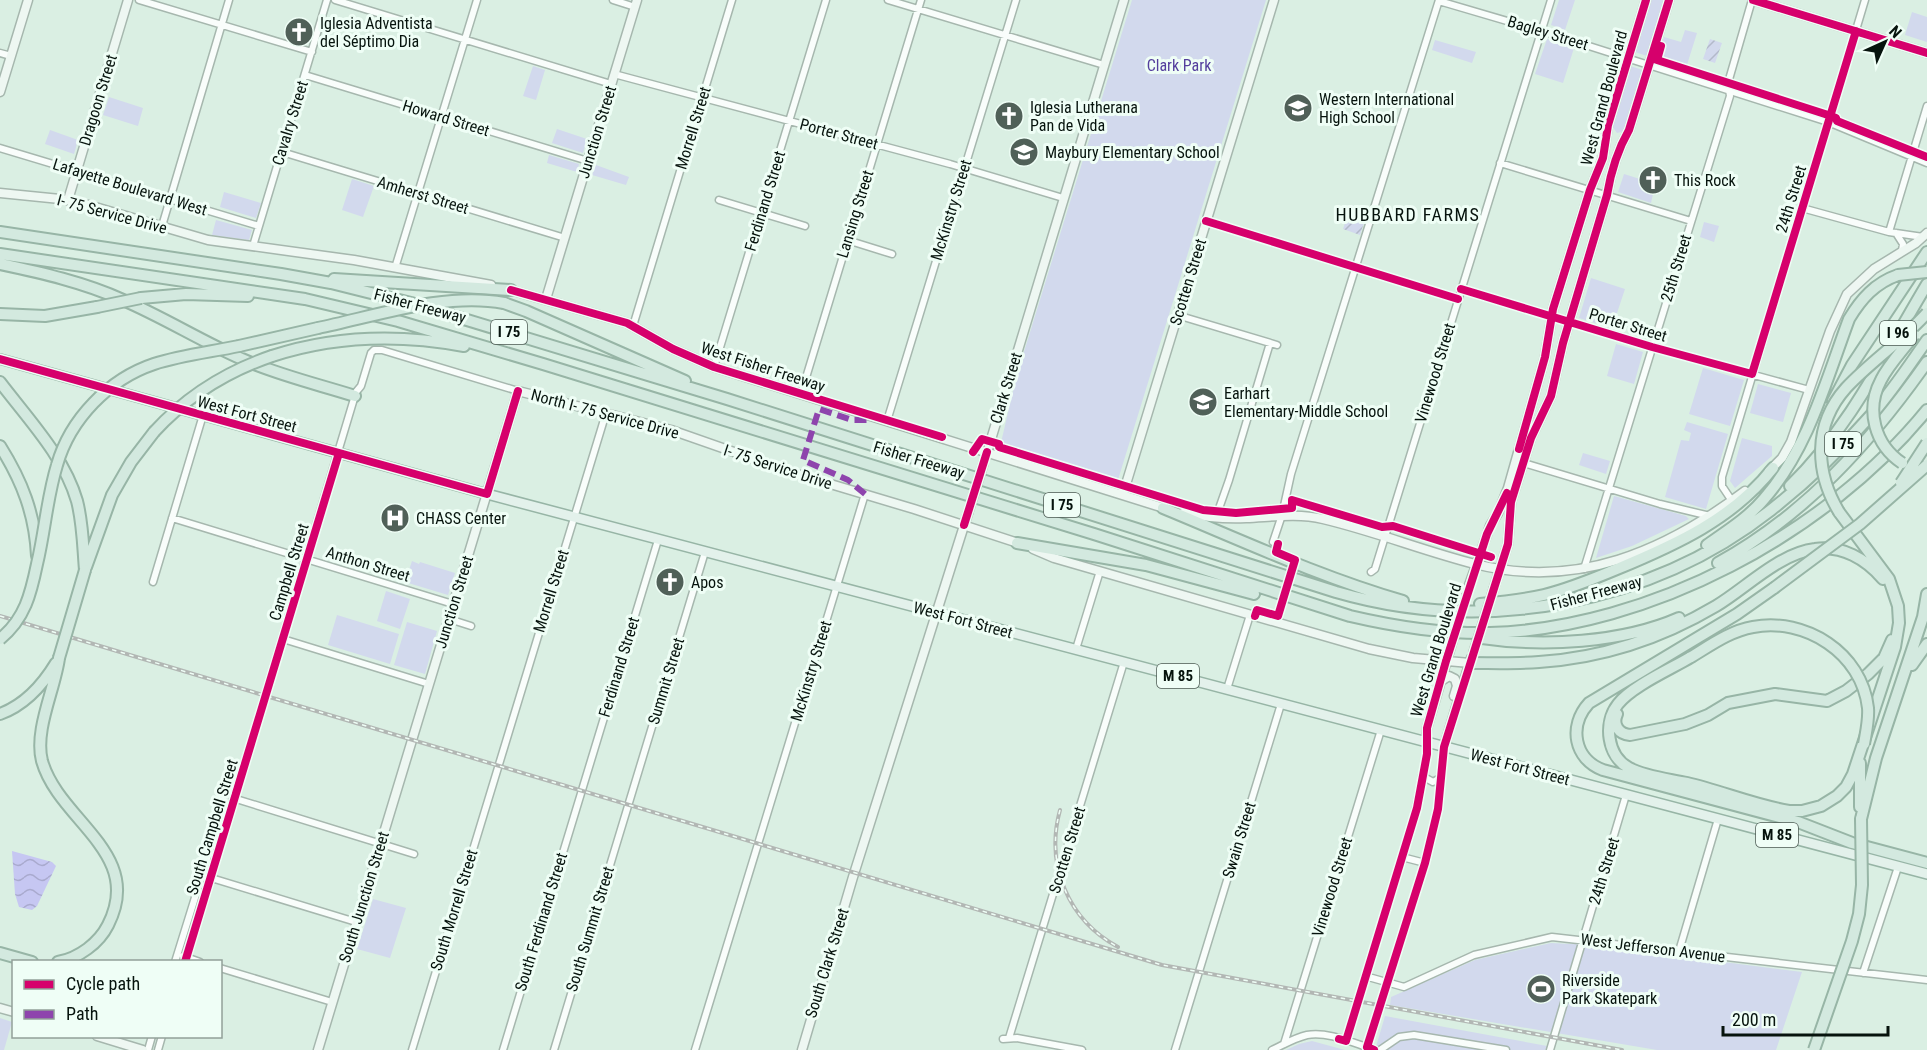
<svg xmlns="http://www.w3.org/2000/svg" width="1927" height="1050" font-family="'Roboto Condensed',sans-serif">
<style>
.green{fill:#d2d9ed}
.garden{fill:url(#garden-furrows)}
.water{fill:url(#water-waves)}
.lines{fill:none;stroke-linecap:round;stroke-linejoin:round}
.street-casing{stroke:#a6b7ae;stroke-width:9}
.secondary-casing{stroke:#a6b7ae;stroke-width:11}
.primary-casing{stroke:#97b5a6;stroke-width:12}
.highway-casing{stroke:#97b5a6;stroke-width:14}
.street{stroke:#f9fdfb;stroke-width:6}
.secondary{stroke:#eef7f2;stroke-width:8}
.primary{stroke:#e3f1eb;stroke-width:9}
.highway{stroke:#d3e9df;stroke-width:10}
.rail-casing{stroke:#b2b7b4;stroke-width:4}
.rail{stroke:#effef6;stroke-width:1.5;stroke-dasharray:4.5;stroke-linecap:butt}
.secondary-bridge-casing{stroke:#a6b7ae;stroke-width:11;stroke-linecap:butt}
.highway-bridge-casing{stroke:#97b5a6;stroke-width:14;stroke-linecap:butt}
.secondary-bridge{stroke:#eef7f2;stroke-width:8}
.highway-bridge{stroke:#d3e9df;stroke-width:10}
.quiet{stroke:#8e44ad;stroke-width:6;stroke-dasharray:12 6;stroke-linecap:butt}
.cycleway-casing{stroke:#effef6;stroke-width:11}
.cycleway{stroke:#d6006c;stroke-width:8}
.labels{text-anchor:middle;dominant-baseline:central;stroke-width:6;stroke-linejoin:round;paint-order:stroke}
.shield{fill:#effef6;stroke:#4c5a53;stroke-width:1.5}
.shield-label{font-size:15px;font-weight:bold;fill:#06130d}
.poi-label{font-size:16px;fill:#06130d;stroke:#effef6;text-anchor:start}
.street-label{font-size:16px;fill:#06130d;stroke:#effef6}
.park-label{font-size:16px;fill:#543e9d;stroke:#effef6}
.neighbourhood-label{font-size:18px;letter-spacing:1.5px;fill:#06130d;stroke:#effef6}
</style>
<defs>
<pattern id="garden-furrows" width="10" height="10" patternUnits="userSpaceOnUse" patternTransform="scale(1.5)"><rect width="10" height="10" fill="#d2d9ed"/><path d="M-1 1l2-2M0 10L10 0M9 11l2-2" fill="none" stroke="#b3b9ca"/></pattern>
<pattern id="water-waves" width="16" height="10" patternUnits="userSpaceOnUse" patternTransform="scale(1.5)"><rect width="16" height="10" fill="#c6c7f2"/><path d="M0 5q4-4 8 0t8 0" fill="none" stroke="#a9aace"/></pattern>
</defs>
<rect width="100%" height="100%" fill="#daefe3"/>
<path class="green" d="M1132 0H1266L1117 483 1000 447 1016 378Z
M1559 0H1575L1565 30 1551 25Z
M1650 0H1665L1647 56 1635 52Z
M1912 12 1927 17V42L1905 35Z
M1685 30 1697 33 1686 68 1658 59 1664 37 1681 42Z
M1547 39 1574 48 1563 83 1535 74Z
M1435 40 1476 52 1472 63 1432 50Z
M1613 60 1620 62 1609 96 1602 94Z
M533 66 545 70 536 100 523 96Z
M1630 66 1643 70 1625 131 1617 133 1612 126Z
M109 97 143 108 138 126 103 115Z
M557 129 587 139 583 153 552 143Z
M50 130 78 140 74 154 45 144Z
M549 155 579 164 577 172 547 163Z
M596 165 629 177 626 185 592 175Z
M1624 174 1643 180 1641 190 1653 194 1651 203 1618 192Z
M352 179 374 186 363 217 342 210Z
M224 192 261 203 256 218 220 207Z
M216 220 252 230 249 240 212 235Z
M1704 222 1719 226 1714 242 1700 237Z
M1591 278 1625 289 1612 328 1579 318Z
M1616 344 1643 352 1634 384 1607 376Z
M1703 368 1744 380 1730 426 1689 414Z
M1758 384 1791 393 1783 422 1750 413Z
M1687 422 1728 434 1706 509 1665 497 1681 440 1689 441 1691 433 1684 430Z
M1742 438 1772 446V456L1735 488 1730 481Z
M1583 453 1610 461 1606 474 1579 465Z
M1614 496 1686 516 1689 519 1632 546 1596 558Z
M412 561 419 564 420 562 455 573 448 595 405 582Z
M386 591 410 599 400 629 377 621Z
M337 615 399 634 390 664 328 645Z
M407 622 437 631 425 674 394 665Z
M373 899 406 908 390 958 357 949Z
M1551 943 1591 945 1802 972 1776 1050H1657L1390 1005 1391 997 1475 960Z
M1385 1016 1547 1046 1545 1050H1375Z
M0 1018 12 1022 4 1050H0Z
M1312 1041 1345 1050H1286L1299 1044Z"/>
<path class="garden" d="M1710 39 1722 43 1715 63 1703 59Z
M1351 205 1368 210 1360 235 1343 229Z"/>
<path class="water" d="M12 851 52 862 56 866 37 906 32 910 19 907 15 894Z"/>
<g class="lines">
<g class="street-casing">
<path id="street" d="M139 0 312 52
M335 0 611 84
M613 0 635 7
M888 0 1104 65
M1439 1 1548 33 1828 122 1927 163
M0 53 11 56
M614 74 950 164 1063 198
M305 75 588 161
M0 148 259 226
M282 152 565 238
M1500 163 1691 221
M719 200 805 226
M1802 208 1889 232 1923 237
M1206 221 1458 299
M162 226 229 0
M1889 232 1927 106
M1896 233 1903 244 1902 251
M847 240 892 254
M253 246 327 0
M395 268 477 0
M1461 289 1652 347 1809 390
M1177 315 1277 345
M633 326 732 0
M714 367 826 0
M801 394 921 0
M887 421 1016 0
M1524 463 1660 504 1710 516
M1732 501 1722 486V477L1865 0
M1216 517 1229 480 1270 343
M172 518 453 604
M1273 542 1282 515 1291 474 1439 0
M1584 569 1730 96 1728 83 1752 0
M1371 572 1375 569 1551 0
M153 582 203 415
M449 619 471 626
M283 639 429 684
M1076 649 1100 571
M1227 689 1250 615
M1422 776 1433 782 1440 778
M233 798 414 854
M1402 857 1425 863
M208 877 356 922
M1679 951 1718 819
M183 956 200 962
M175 962 215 833 230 804
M185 962 356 392 361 386 371 353 374 350H382L518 391
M220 968 332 1002
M1863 973 1898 867
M1365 976 1404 987 1474 955 1552 937 1927 980
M1009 1038 1124 662
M1003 1039 1017 1038 1082 1050
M1346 1041 1414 818 1427 754 1426 742
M1284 1044 1381 730
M1367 1047 1425 863 1438 809 1444 747
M148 1050 152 1036
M158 1050 162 1036
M412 1050 606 413
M503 1050 658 540
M554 1050 705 552
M695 1050 865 494
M1175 1050 1281 704
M1272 1050C1283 1045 1294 1038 1307 1035 1329 1031 1355 1044 1376 1050
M1380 1050 1399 1037 1414 1035 1506 1050
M1550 1050 1626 795"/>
</g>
<g class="secondary-casing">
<path id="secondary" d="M1753 0 1927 53
M0 92 28 0
M0 193 60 199 78 202 208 240 354 260 491 285
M68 200 128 0
M507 289 627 323 673 349 714 367 1167 509
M546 299 637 0
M986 456 1124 0
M1769 471 1782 458 1791 442 1830 331 1847 294 1874 269 1916 243 1927 233
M1123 494 1274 0
M1183 513C1204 517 1225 519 1246 518 1272 517 1297 513 1323 519 1374 531 1424 551 1475 564 1577 590 1665 551 1745 491
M1033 549 1054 558 1369 649 1413 658 1470 663
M1468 588 1490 526 1498 513 1508 488 1545 357 1553 309 1590 190 1603 158 1608 125 1646 0
M1494 588 1508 544 1511 502 1531 438 1551 396 1563 343 1607 195C1611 171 1617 151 1629 130L1669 0
M1441 681 1449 676 1455 679 1457 686 1454 696
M1426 742 1427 728 1454 636
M1444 747 1471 658
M0 1008 14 1012
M97 1036 143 1050
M318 1050 518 391 671 430 797 474 914 509 1021 544
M802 1050 853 877 968 513"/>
</g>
<g class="primary-casing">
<path id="primary" d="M0 359 487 494 1927 874"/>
</g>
<g class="highway-casing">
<path id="highway" d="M0 232 281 274 331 283 411 303 727 399 1336 592C1484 635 1650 605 1771 510 1808 481 1842 448 1873 413 1893 390 1910 364 1927 340
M0 254 305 299 398 321 543 364 1094 534 1350 616C1397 627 1442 634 1490 633 1650 628 1826 534 1927 410
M0 264C42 273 83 282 123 300 163 317 201 341 242 359 278 375 317 384 355 396
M334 279 511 290
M141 298 186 294 248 296
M504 303 526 311 685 381
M0 314 45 316 97 307
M239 346 318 328
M272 356C336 335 399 334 464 346
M0 382C28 419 64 456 77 501 83 524 83 547 85 570
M1833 401 1852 365 1927 252
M0 446C22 481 35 514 37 556
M1790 486C1849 429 1885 354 1927 284
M1163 508C1243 541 1320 577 1403 601
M1017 543 1146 565 1254 594
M1707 545C1727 531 1748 518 1764 499 1808 449 1826 381 1849 319 1861 299 1875 283 1898 275
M1718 563C1805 515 1870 443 1927 362
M86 567 112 495 131 462 154 432
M1774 588 1737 614 1589 703C1568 726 1574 759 1603 770L1798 822 1852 843 1927 863
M1480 604C1502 602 1523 600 1544 595 1569 589 1593 579 1617 569 1675 545 1733 519 1773 468
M1482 638C1543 647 1622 643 1679 618
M1691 657C1671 669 1632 686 1618 704 1603 723 1607 756 1629 768 1646 777 1669 779 1687 783 1721 791 1754 805 1789 811H1802L1821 806 1837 796 1846 787 1853 774 1895 647 1899 623 1898 606 1889 579 1839 512
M1470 663C1493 663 1516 664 1539 662 1601 658 1662 638 1716 606 1746 588 1780 553 1815 549 1842 545 1866 559 1883 579
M1912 665 1927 644
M0 714C25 705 42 686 56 663
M1617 714C1612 725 1619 734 1630 735L1685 724 1708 715 1728 703 1775 694 1827 701 1846 691 1868 674 1884 658 1892 640
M1860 807V763
M1861 819 1876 758 1923 617 1927 594
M0 953 32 962
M58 962C79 958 99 943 108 925 145 853 59 821 42 761 34 730 55 689 59 658"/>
</g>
<use href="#street" class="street"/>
<use href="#secondary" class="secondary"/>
<use href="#primary" class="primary"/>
<use href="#highway" class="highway"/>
<g class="rail-casing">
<path id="rail" d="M0 616 1162 965 1622 1050
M1060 810C1045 865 1068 920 1118 947"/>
</g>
<use href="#rail" class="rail"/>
<g class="secondary-bridge-casing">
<path id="secondary-bridge" d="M968 513 984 462
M1454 636 1468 588
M1473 654 1494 588"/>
</g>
<g class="highway-bridge-casing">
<path id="highway-bridge" d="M1898 275 1927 272
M97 307 141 298
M318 328C376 316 445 292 504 303
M154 432C186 397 228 371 272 356
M1902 463C1875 445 1865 410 1881 380 1889 364 1903 350 1914 335
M1901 483 1927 443
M1839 512C1815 472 1813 425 1846 388 1871 361 1902 341 1927 313
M1774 588 1860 524 1927 465
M0 639C25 619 31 593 37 564 45 531 47 497 57 465 70 419 109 379 154 364 182 355 211 352 239 346
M1691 657C1711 645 1730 631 1753 627 1805 617 1862 653 1868 708 1869 720 1866 732 1864 744
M59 658 85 570
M1814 1050 1852 941 1859 914 1862 885 1861 819"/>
</g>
<use href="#secondary-bridge" class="secondary-bridge"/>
<use href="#highway-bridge" class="highway-bridge"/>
<path class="quiet" d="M865 494 848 480 803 460 819 409 852 420H870"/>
<g class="cycleway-casing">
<path id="cycleway" d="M1753 0 1927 53
M1661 46 1657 60 1825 114 1836 118 1837 121 1927 157
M1206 221 1458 299
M1461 289 1652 347 1752 374 1856 31
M511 290 627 323 673 349 714 367 942 437
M0 359 487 494 518 391
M1519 449 1545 357 1553 309 1590 190 1603 158 1608 125 1646 0
M973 452 982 439 999 444V447L1002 448 1203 510 1236 513 1292 508V500L1382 527 1393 526 1491 557
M964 525 987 452
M1255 616 1257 610 1278 616 1295 560 1276 552 1278 544
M185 962 339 453
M1339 1039 1346 1041 1417 808 1427 754V728L1446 661 1487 534 1507 493
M1374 1050 1367 1047 1425 863 1438 809 1444 747 1508 544 1511 502 1531 438 1551 396 1563 343 1607 195C1611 171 1617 151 1629 130L1669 0"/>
</g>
<use href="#cycleway" class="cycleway"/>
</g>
<defs>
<g id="church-disc" transform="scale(1.5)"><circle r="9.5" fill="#506058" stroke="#effef6"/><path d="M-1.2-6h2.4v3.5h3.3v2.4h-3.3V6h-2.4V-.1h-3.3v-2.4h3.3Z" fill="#fff"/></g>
<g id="school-disc" transform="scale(1.5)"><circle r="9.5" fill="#506058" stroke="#effef6"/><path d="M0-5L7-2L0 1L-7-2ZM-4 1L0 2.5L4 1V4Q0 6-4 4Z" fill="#fff"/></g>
<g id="hospital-disc" transform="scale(1.5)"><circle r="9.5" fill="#506058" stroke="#effef6"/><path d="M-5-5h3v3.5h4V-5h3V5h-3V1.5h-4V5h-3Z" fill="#fff"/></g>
<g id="stadium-disc" transform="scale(1.5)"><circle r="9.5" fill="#506058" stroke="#effef6"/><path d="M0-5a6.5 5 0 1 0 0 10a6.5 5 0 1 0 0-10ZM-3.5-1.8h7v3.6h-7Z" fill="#fff"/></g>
</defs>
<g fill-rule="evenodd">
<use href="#church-disc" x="299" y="32"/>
<use href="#school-disc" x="1298" y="108"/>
<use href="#church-disc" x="1009" y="116"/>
<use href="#school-disc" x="1024" y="152"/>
<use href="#church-disc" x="1653" y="180"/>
<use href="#school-disc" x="1203" y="402"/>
<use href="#hospital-disc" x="395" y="518"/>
<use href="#church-disc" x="670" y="582"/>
<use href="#stadium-disc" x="1541" y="989"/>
</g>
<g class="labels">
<g class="shield">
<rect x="491" y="320" width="36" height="24" rx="4.5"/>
<rect x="1880" y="321" width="36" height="24" rx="4.5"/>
<rect x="1825" y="432" width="36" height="24" rx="4.5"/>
<rect x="1044" y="493" width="36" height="24" rx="4.5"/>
<rect x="1157" y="664" width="42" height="24" rx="4.5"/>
<rect x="1756" y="823" width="42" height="24" rx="4.5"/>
</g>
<g class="shield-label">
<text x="509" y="332">I 75</text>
<text x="1898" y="333">I 96</text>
<text x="1843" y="444">I 75</text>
<text x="1062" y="505">I 75</text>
<text x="1178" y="676">M 85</text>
<text x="1777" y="835">M 85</text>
</g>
<g class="poi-label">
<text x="320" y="23">Iglesia Adventista<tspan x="320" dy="18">del Séptimo Dia</tspan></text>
<text x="1319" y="99">Western International<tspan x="1319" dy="18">High School</tspan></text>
<text x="1030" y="107">Iglesia Lutherana<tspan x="1030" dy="18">Pan de Vida</tspan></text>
<text x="1045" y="152">Maybury Elementary School</text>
<text x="1674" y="180">This Rock</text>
<text x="1224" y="393">Earhart<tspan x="1224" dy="18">Elementary-Middle School</tspan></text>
<text x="416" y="518">CHASS Center</text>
<text x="691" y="582">Apos</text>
<text x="1562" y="980">Riverside<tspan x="1562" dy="18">Park Skatepark</tspan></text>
</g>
<g class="street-label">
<text transform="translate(1548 33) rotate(17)">Bagley Street</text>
<text transform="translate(1604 98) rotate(-75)">West Grand Boulevard</text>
<text transform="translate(98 100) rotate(-73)">Dragoon Street</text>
<text transform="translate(446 118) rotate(17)">Howard Street</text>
<text transform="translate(290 123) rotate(-73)">Cavalry Street</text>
<text transform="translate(693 128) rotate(-73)">Morrell Street</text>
<text transform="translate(597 132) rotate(-73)">Junction Street</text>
<text transform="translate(839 134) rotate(15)">Porter Street</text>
<text transform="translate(130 187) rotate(17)">Lafayette Boulevard West</text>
<text transform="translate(423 195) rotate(17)">Amherst Street</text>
<text transform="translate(1791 199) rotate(-73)">24th Street</text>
<text transform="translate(765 201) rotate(-73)">Ferdinand Street</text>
<text transform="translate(951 210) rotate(-73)">McKinstry Street</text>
<text transform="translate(112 214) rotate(15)">I- 75 Service Drive</text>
<text transform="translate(855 214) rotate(-73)">Lansing Street</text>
<text transform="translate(1676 268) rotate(-73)">25th Street</text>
<text transform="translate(1188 282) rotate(-73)">Scotten Street</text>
<text transform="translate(420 306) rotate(15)">Fisher Freeway</text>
<text transform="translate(1628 325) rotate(17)">Porter Street</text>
<text transform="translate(763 367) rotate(18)">West Fisher Freeway</text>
<text transform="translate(1435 373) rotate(-73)">Vinewood Street</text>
<text transform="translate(1006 388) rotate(-73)">Clark Street</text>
<text transform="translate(247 414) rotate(15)">West Fort Street</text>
<text transform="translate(605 414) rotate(15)">North I- 75 Service Drive</text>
<text transform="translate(919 460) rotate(17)">Fisher Freeway</text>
<text transform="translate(778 467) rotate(18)">I- 75 Service Drive</text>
<text transform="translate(368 564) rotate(17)">Anthon Street</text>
<text transform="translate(289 572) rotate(-73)">Campbell Street</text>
<text transform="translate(551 591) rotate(-73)">Morrell Street</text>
<text transform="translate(1596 593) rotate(-15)">Fisher Freeway</text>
<text transform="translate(454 602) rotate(-73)">Junction Street</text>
<text transform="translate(963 620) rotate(15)">West Fort Street</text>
<text transform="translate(1436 650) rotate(-73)">West Grand Boulevard</text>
<text transform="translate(619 667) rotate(-73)">Ferdinand Street</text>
<text transform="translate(811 671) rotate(-73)">McKinstry Street</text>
<text transform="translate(666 681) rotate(-73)">Summit Street</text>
<text transform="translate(1520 767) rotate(15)">West Fort Street</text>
<text transform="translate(212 827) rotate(-73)">South Campbell Street</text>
<text transform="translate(1239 840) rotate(-73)">Swain Street</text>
<text transform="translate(1067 850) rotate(-73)">Scotten Street</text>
<text transform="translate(1604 871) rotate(-73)">24th Street</text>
<text transform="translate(1332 887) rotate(-73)">Vinewood Street</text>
<text transform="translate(364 897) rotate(-73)">South Junction Street</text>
<text transform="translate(454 910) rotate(-73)">South Morrell Street</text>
<text transform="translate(541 922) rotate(-73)">South Ferdinand Street</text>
<text transform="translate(590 929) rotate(-73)">South Summit Street</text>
<text transform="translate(1653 948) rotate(7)">West Jefferson Avenue</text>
<text transform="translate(827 963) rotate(-73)">South Clark Street</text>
</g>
<g class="park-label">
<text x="1179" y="65">Clark Park</text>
</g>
<g class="neighbourhood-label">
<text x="1408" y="214">HUBBARD FARMS</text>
</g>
</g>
<rect x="12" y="960" width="210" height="78" fill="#effef6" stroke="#92a099" stroke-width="1.5"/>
<rect x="24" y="980" width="30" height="9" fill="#d6006c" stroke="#92a099" stroke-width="1.5"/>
<text x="66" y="990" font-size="18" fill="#06130d">Cycle path</text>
<rect x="24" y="1010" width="30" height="9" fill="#8e44ad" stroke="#92a099" stroke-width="1.5"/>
<text x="66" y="1020" font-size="18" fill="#06130d">Path</text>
<g transform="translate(1885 42) rotate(45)" stroke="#effef6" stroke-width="4.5" paint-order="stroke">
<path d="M0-4.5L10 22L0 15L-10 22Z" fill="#06130d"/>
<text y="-9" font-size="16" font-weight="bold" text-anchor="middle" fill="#06130d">N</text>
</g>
<path d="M1723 1026v9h165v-9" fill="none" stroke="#06130d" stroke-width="3"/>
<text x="1732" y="1026" font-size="18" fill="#06130d" stroke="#effef6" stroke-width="4.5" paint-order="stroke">200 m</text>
</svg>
